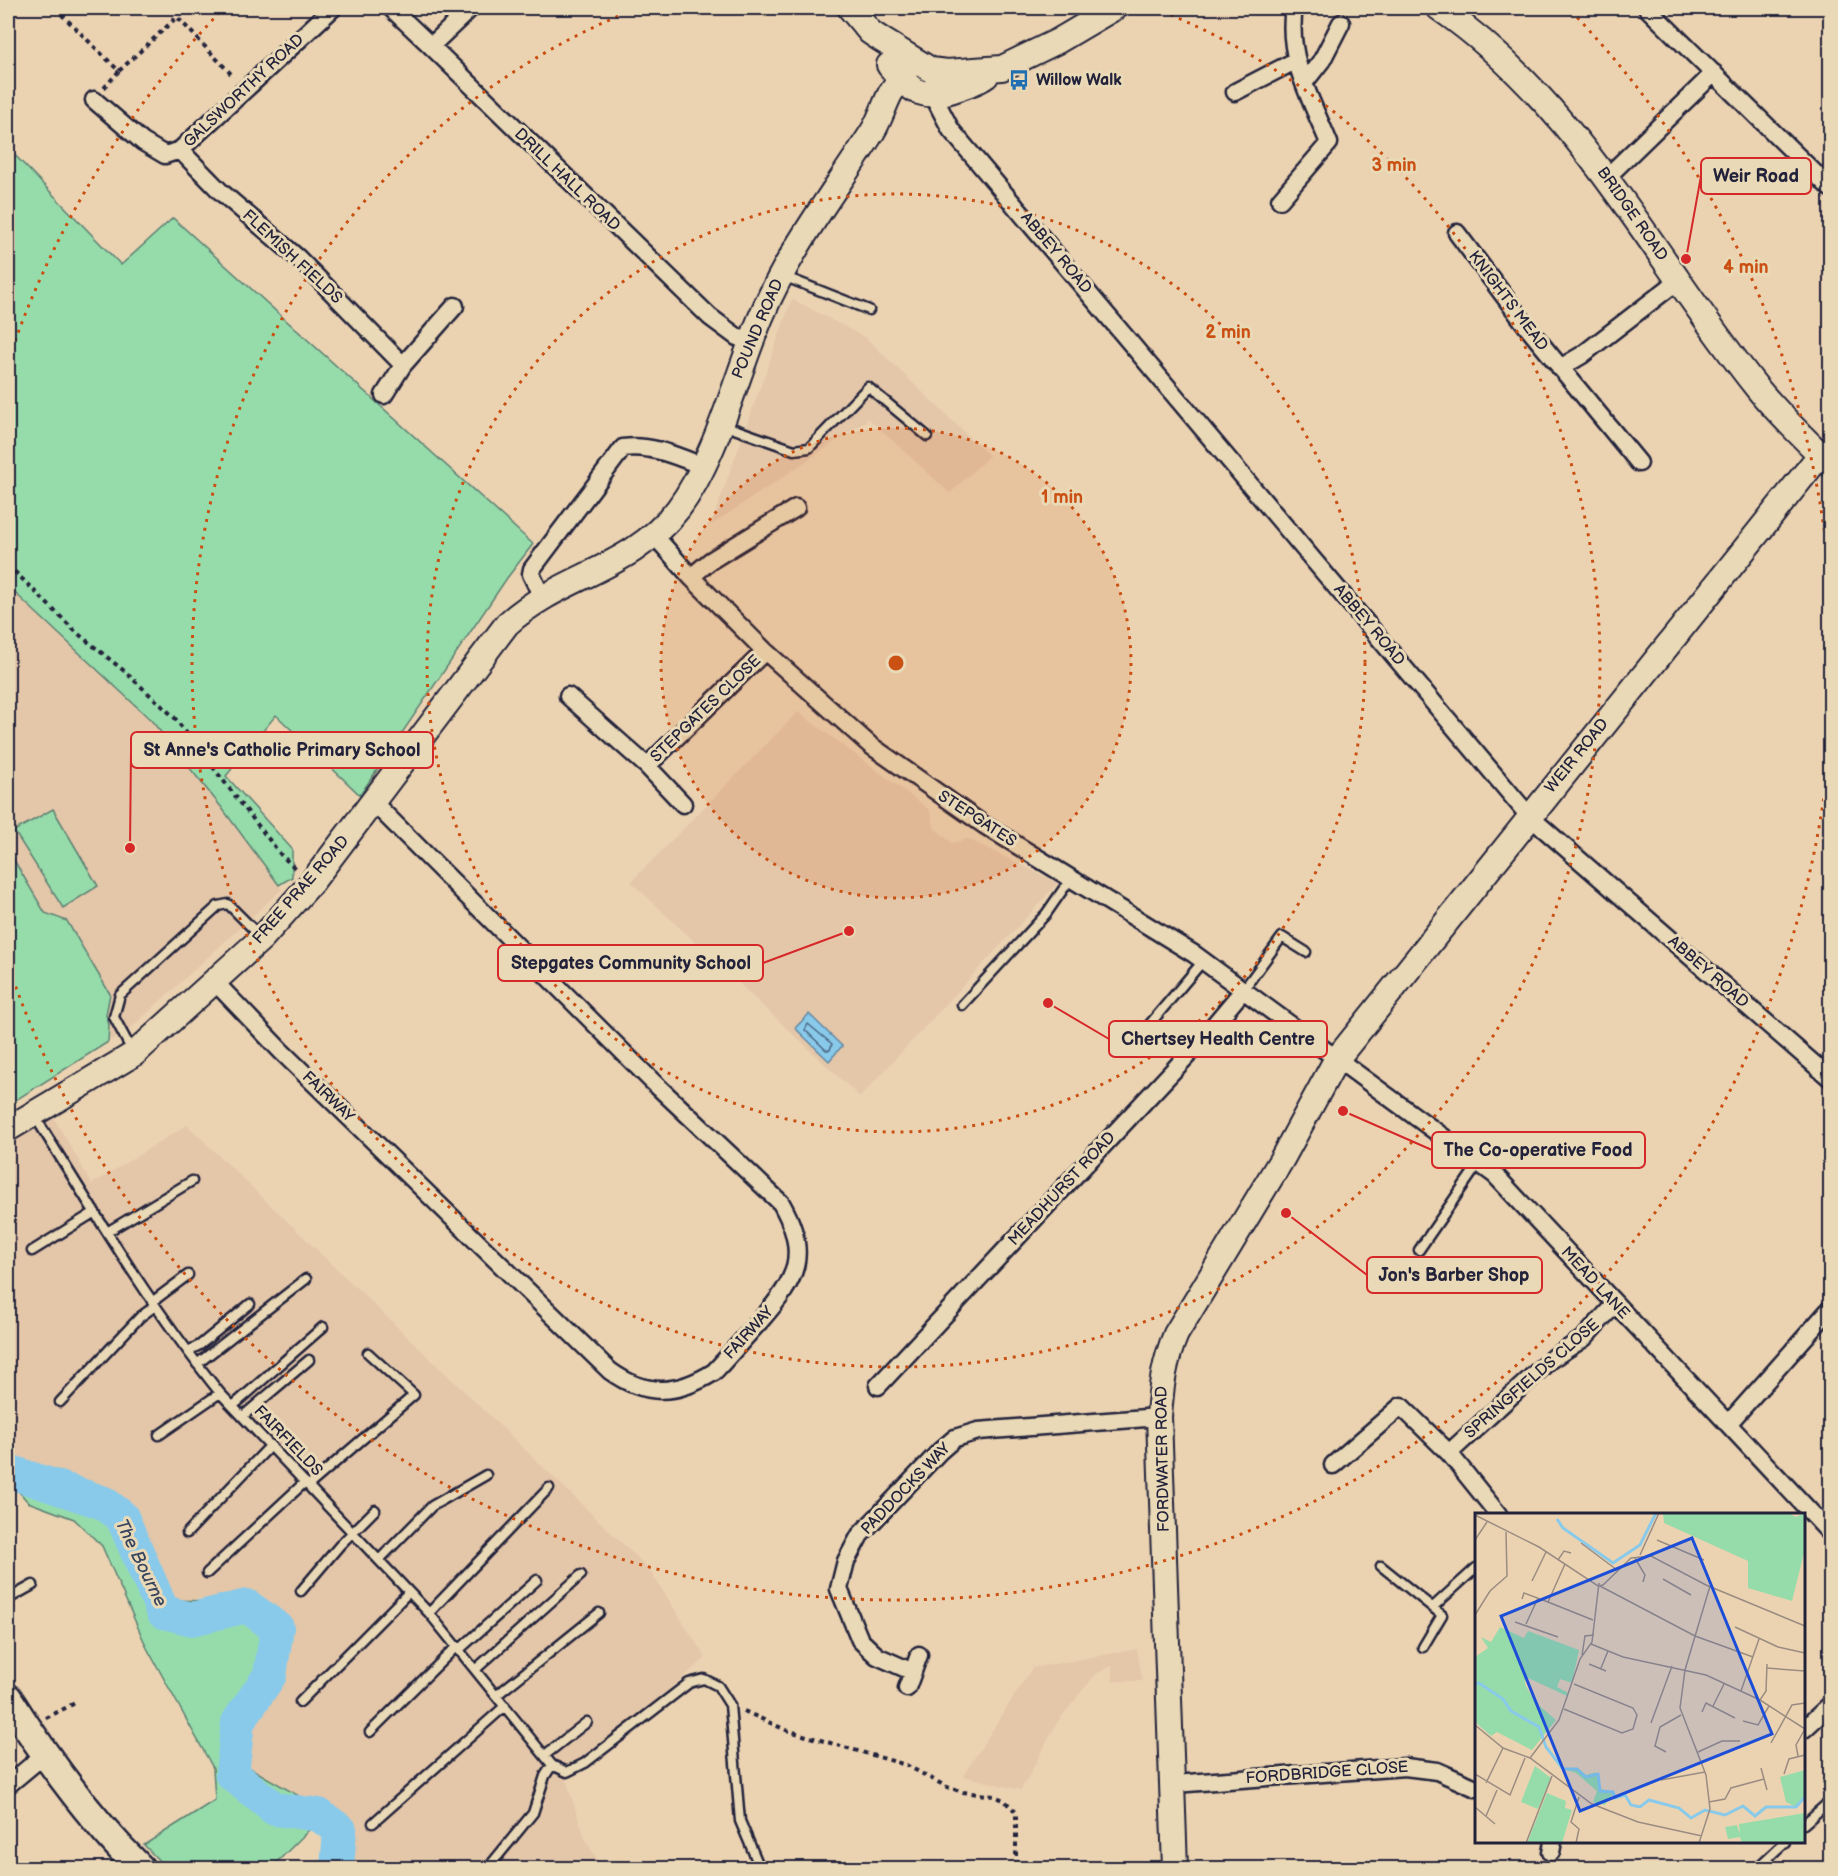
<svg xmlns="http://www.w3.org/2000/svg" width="1838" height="1876" font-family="'Balsamiq Sans',sans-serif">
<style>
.built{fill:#e4c6a9}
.green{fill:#96dcaa;stroke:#5c7f72;stroke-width:1.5}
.water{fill:#89caea;stroke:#6087a4;stroke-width:1.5}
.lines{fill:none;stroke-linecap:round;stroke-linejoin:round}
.shore{stroke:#4b6581;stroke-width:1.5}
.river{stroke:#89caea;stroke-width:34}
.lane-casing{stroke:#22223b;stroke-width:13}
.street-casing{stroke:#22223b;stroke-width:21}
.secondary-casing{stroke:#22223b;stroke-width:28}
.primary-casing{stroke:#22223b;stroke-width:32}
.path{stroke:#22223b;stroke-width:4;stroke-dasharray:4.5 4.5;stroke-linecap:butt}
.lane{stroke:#ead9b6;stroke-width:8}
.street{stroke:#ead9b6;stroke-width:16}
.secondary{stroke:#ead9b6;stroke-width:24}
.primary{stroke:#ead9b6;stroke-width:27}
.ring{fill:none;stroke:#ca5113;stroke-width:3;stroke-dasharray:3 6}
.labels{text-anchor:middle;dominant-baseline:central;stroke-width:6;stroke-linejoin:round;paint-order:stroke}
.poi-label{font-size:16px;font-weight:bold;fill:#22223b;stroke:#ead9b6;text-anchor:start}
.street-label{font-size:16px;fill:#22223b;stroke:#ead9b6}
.water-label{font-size:18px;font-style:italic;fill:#37445e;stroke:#ead9b6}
.inset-river{fill:none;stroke:#89caea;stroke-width:3}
.inset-road{fill:none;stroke:#9b8c82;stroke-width:1.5}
.view{fill:#1d4ed8;fill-opacity:0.15;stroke:#1d4ed8;stroke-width:3}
.inset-edge{fill:none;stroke:#22223b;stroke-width:3}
.centre{fill:#ca5113;stroke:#ead9b6;stroke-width:3}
.ring-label{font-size:18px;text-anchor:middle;font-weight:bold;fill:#ca5113;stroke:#ead9b6;stroke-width:6;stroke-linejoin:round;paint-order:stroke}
.leader{fill:none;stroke:#d62828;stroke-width:2}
.callout-dot{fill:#d62828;stroke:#ead9b6;stroke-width:2}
.callout{fill:#ead9b6;stroke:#d62828;stroke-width:2}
.callout-label{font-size:18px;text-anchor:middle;font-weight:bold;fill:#22223b}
</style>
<rect width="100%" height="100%" fill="#ebd3b2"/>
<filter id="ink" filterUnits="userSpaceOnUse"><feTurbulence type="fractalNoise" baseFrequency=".0167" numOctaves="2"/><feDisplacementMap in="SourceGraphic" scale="12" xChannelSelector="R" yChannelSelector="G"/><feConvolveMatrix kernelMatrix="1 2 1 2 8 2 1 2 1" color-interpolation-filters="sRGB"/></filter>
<g filter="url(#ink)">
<path class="built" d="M792 299 866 338 989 456 950 493 869 419 711 525Z
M13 591 151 720 222 808 282 889 131 1028 8 1105V593Z
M798 712 930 810 934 828 952 843 968 839 1058 883 860 1097 631 882Z
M54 1118 92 1184 187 1125 648 1568 706 1658 565 1777 586 1841 603 1868H349L348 1833 332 1815 245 1765 252 1716 272 1685 277 1659 287 1635 218 1599 174 1600 130 1510 24 1463 10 1451 8 1144Z
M1137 1649 1142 1681H1113L1112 1666 1096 1674 1058 1721 1021 1790 963 1776 1032 1668Z"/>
<path class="green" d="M8 148 121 265 173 218 533 544 507 578 360 795 276 715 226 776 292 849V877L279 885 222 808 151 720 13 591 8 593Z
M53 809 98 886 63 908 14 831Z
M8 850 45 913 67 921 110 994 106 1015 109 1025 108 1042 8 1105Z
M8 1460 24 1463 130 1510 174 1600 267 1603 287 1634 277 1659 272 1685 252 1716 245 1765 332 1815 348 1833 316 1823 271 1868H166L144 1845 215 1800 213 1768 147 1648 102 1546 74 1519 28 1502 8 1479Z"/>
<path class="water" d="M809 1014 842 1046 829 1061 795 1028Z"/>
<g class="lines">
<path class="shore" d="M808 1024 832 1044 830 1050H826L805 1030Z"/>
<path class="river" d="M8 1471 104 1503 122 1517 163 1612 192 1619 247 1606 277 1628 270 1675 238 1722 232 1774 275 1809 319 1815 340 1830 337 1868"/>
<g class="lane-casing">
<path id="lane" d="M783 276 869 310
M723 425 794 450 809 448 868 387 927 436
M1244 989 1282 937 1306 952
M962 1005 1046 914 1071 878
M1133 1044 1203 961
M132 1051 114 1017 120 995 218 906 228 904 261 937
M34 1115C93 1210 150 1306 220 1393L429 1613 552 1765 567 1772 585 1763 689 1683 704 1679 718 1686 730 1705 740 1821 760 1868
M107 1232 192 1181
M1419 1250 1479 1163
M32 1251 95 1212
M152 1302 188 1275
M188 1351 200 1345 250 1304
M197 1364 306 1279
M60 1402 140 1317 155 1306
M233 1406 323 1327
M243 1416 309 1360
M159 1435 220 1393
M309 1485 414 1395 368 1353
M187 1533 271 1445
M379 1560 432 1506 486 1475
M1381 1566 1442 1615 1423 1647
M207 1573 305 1482
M301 1591 340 1545 375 1510
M8 1599 33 1585
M1433 1607 1476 1568
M429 1613 549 1488
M460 1649 537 1580
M476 1669 581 1575
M497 1695 599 1613
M300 1702 408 1593
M370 1732 457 1646
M545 1755 587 1722
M373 1823 505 1706
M1804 1824 1830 1801
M488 1868 533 1813 545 1776 552 1765
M1757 1868 1785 1842"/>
</g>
<g class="street-casing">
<path id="street" d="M391 8 431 46
M471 8 431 46 710 317 737 337 751 343
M1647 8 1830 188
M1304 83 1322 60 1341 23
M932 85 938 105 951 130 1529 816 1830 1078
M1235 92 1295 61
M94 100 143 142 165 155 180 150 333 8
M180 150 221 192 298 258 403 365
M1607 177 1714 73
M1280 200 1329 143C1311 99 1286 57 1294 8
M1457 233 1528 328 1639 463
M1560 368 1582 355 1679 280
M384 395 403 365 455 306
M654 535 691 577 765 651 870 745 984 825 1194 954 1495 1175 1830 1533
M691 577 710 561 796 508
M542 597 531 574 532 569 623 448C650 444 677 456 702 466
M568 696 647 766 683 804
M647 766 765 651
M214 981 281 1051 610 1371C646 1397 677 1395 714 1372 730 1355 745 1337 761 1320 797 1279 810 1254 781 1203L652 1081 374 803
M878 1386 1199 1043 1244 989
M1728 1424 1830 1309
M1449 1453 1550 1360 1584 1338 1615 1304
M1333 1465 1401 1406 1449 1453 1498 1514
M913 1672 877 1656 860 1640 839 1589 846 1561 860 1535 940 1451 955 1438 978 1431 1159 1417
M907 1688 919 1655
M1804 1729 1830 1705
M1174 1784 1405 1767 1437 1771 1476 1788
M8 1785 44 1755
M1551 1852 1553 1842"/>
</g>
<g class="secondary-casing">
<path id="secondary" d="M850 8 870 32 882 40 931 70 947 72 1002 68 1058 41 1114 8
M1439 8C1579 104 1654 260 1758 389 1780 416 1806 440 1830 464
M889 65C913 94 923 101 959 88 969 84 978 82 986 76
M8 1129 134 1054 262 938 312 882 507 624C562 574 630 571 678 509 716 459 736 376 761 317 790 248 833 194 873 131 880 119 884 106 890 94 897 82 905 71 914 60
M1175 1868 1159 1417C1161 1387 1164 1362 1176 1334L1282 1159 1336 1060 1820 455"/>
</g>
<g class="primary-casing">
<path id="primary" d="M8 1698C46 1758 89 1818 140 1868"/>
</g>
<path class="path" d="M55 8 119 71 177 17 233 76
M104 88 119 71
M8 565 76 632 123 670 174 717 281 855 297 870
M744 1711 786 1730 906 1765 947 1787 963 1792 994 1796 1004 1800 1016 1812V1868
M46 1718 77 1702"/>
<use href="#lane" class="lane"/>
<use href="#street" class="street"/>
<use href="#secondary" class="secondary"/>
<use href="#primary" class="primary"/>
</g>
</g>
<circle cx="896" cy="663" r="235" fill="#ca5113" fill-opacity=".12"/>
<g class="ring">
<circle cx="896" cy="663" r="235"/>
<circle cx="896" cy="663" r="469"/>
<path d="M1154 8A704 704 0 1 1 638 8"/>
<path d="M1830 745A938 938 0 0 1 9 968M9 358A938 938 0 0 1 221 11M1571 11A938 938 0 0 1 1830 581"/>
</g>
<defs>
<g id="bus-bare" transform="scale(1.62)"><path d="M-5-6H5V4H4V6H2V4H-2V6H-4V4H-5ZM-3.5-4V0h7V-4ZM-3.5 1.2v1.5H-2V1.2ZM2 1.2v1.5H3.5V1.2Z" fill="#1f6fb2" stroke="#ead9b6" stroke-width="2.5" paint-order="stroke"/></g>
</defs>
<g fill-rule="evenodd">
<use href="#bus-bare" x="1019" y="80"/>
</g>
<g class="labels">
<g class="poi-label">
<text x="1036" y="80">Willow Walk</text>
</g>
<g class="street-label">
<text transform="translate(244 91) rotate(-43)">GALSWORTHY ROAD</text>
<text transform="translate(567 180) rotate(44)">DRILL HALL ROAD</text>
<text transform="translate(1632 214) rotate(55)">BRIDGE ROAD</text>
<text transform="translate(1056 253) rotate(50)">ABBEY ROAD</text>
<text transform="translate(292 257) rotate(43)">FLEMISH FIELDS</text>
<text transform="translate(1508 301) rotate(53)">KNIGHTS MEAD</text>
<text transform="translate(758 329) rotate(-67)">POUND ROAD</text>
<text transform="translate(1369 625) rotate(50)">ABBEY ROAD</text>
<text transform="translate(706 709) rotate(-44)">STEPGATES CLOSE</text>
<text transform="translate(1577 756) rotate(-51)">WEIR ROAD</text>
<text transform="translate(977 819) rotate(33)">STEPGATES</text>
<text transform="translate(301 890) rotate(-49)">FREE PRAE ROAD</text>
<text transform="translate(1708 972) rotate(41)">ABBEY ROAD</text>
<text transform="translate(328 1097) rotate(44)">FAIRWAY</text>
<text transform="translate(1062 1189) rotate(-47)">MEADHURST ROAD</text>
<text transform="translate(1595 1283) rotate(47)">MEAD LANE</text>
<text transform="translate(749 1333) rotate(-48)">FAIRWAY</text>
<text transform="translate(1532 1379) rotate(-41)">SPRINGFIELDS CLOSE</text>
<text transform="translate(288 1441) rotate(46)">FAIRFIELDS</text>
<text transform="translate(1163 1459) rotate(-91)">FORDWATER ROAD</text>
<text transform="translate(906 1489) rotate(-46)">PADDOCKS WAY</text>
<text transform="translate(1327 1773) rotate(-4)">FORDBRIDGE CLOSE</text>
</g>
<g class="water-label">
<text transform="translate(141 1563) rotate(64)">The Bourne</text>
</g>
</g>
<g transform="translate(1475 1513)">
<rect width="330" height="330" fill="#ebd3b2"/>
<path d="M188 0H313L321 4 330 0V36L317 88 273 75V48L189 10ZM25 114 49 125 53 118 104 137 97 170 85 166 82 174 92 179V183L51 164 50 171 60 189 81 207 57 237 22 219 16 223 0 209V144L13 135 6 124 16 129ZM60 253 76 265 63 296 46 289ZM86 255H103L111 262 121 259 126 276 139 279 130 292 118 289 122 278 101 260ZM330 257V285L321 294 311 289 305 264ZM72 280 91 288 90 295 97 297 87 330H52ZM330 300V330H267L265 324 253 326 250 314 262 312 265 321 264 311Z" fill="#96dcaa"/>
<path class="inset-river" d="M82 6 88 15 138 50 165 32 181 0M0 171 4 170 28 186 36 198 64 214 71 234 88 256H102L111 264 123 261 125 278 138 279 140 285 150 282 156 292 165 294 174 287 204 295 216 305 230 297 250 302 268 293 280 303 291 294H321L330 284"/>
<path class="inset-road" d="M0 2 64 34 123 73 128 72 156 45 176 43 231 72 330 113M0 27 12 9M182 27 229 47M106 30 142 57M165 42 184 0M160 45 170 62 168 69M83 47 89 38 96 40M90 51 73 89 118 107M188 66 216 82M57 68 71 39M125 73 220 123 278 144M47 86 49 80 73 89M0 102 15 78 32 63 31 19M40 109 83 124M51 111 63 85M260 114 303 134 330 140M116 131 148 144 231 162 285 187 330 216M107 142 110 123 119 122M114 151 131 158M126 155 133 138M291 155 330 158M266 178 284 126M285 187 291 178 292 151M238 193 249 171M89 196 147 220 158 216 162 202 158 195 99 171M227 199 231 190 260 205M268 208 283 212 294 193M176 210 197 153M0 212 28 235 55 245 117 291 163 309 227 323M296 230 317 192 330 190M191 239 180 233 185 214 206 202M223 239 247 228H265M323 243 321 232 330 216M55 245 84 207 105 146 117 129 124 70M286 255 292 277M0 261 35 282 50 245M309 261 314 246 330 242M186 267 230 259M11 270 28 235M234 289 250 286 256 275 289 266M0 294 20 311M11 303 22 277M51 330 77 263M101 330 104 316 96 309 104 284M224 330 235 296 231 262 205 195 210 157 235 73"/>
<path class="view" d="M217 25 297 221 105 298 26 103Z"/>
<rect width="330" height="330" class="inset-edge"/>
</g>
<circle cx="896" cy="663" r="9" class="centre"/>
<g class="ring-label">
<text x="1394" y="171">3 min</text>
<text x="1746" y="273">4 min</text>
<text x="1228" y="338">2 min</text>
<text x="1062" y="503">1 min</text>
</g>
<path class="leader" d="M1686 259L1701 176M130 848L131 750M849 931L763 963M1048 1003L1109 1039M1343 1111L1432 1150M1286 1213L1367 1275"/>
<g class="callout-dot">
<circle cx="1686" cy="259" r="6"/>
<circle cx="130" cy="848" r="6"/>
<circle cx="849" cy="931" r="6"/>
<circle cx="1048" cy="1003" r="6"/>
<circle cx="1343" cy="1111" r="6"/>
<circle cx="1286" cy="1213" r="6"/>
</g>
<g class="callout">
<rect x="1701" y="158" width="110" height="36" rx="6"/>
<rect x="131" y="732" width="302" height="36" rx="6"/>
<rect x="498" y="945" width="265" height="36" rx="6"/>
<rect x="1109" y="1021" width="218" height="36" rx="6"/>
<rect x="1432" y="1132" width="213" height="36" rx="6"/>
<rect x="1367" y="1257" width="175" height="36" rx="6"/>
</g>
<g class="callout-label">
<text x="1756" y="182">Weir Road</text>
<text x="282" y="756">St Anne's Catholic Primary School</text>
<text x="631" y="969">Stepgates Community School</text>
<text x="1218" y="1045">Chertsey Health Centre</text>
<text x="1538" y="1156">The Co-operative Food</text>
<text x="1454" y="1281">Jon's Barber Shop</text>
</g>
<rect width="1838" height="1876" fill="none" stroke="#ead9b6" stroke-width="30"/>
<rect x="15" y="15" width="1808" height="1846" fill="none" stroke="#22223b" stroke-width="2" filter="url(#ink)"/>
</svg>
